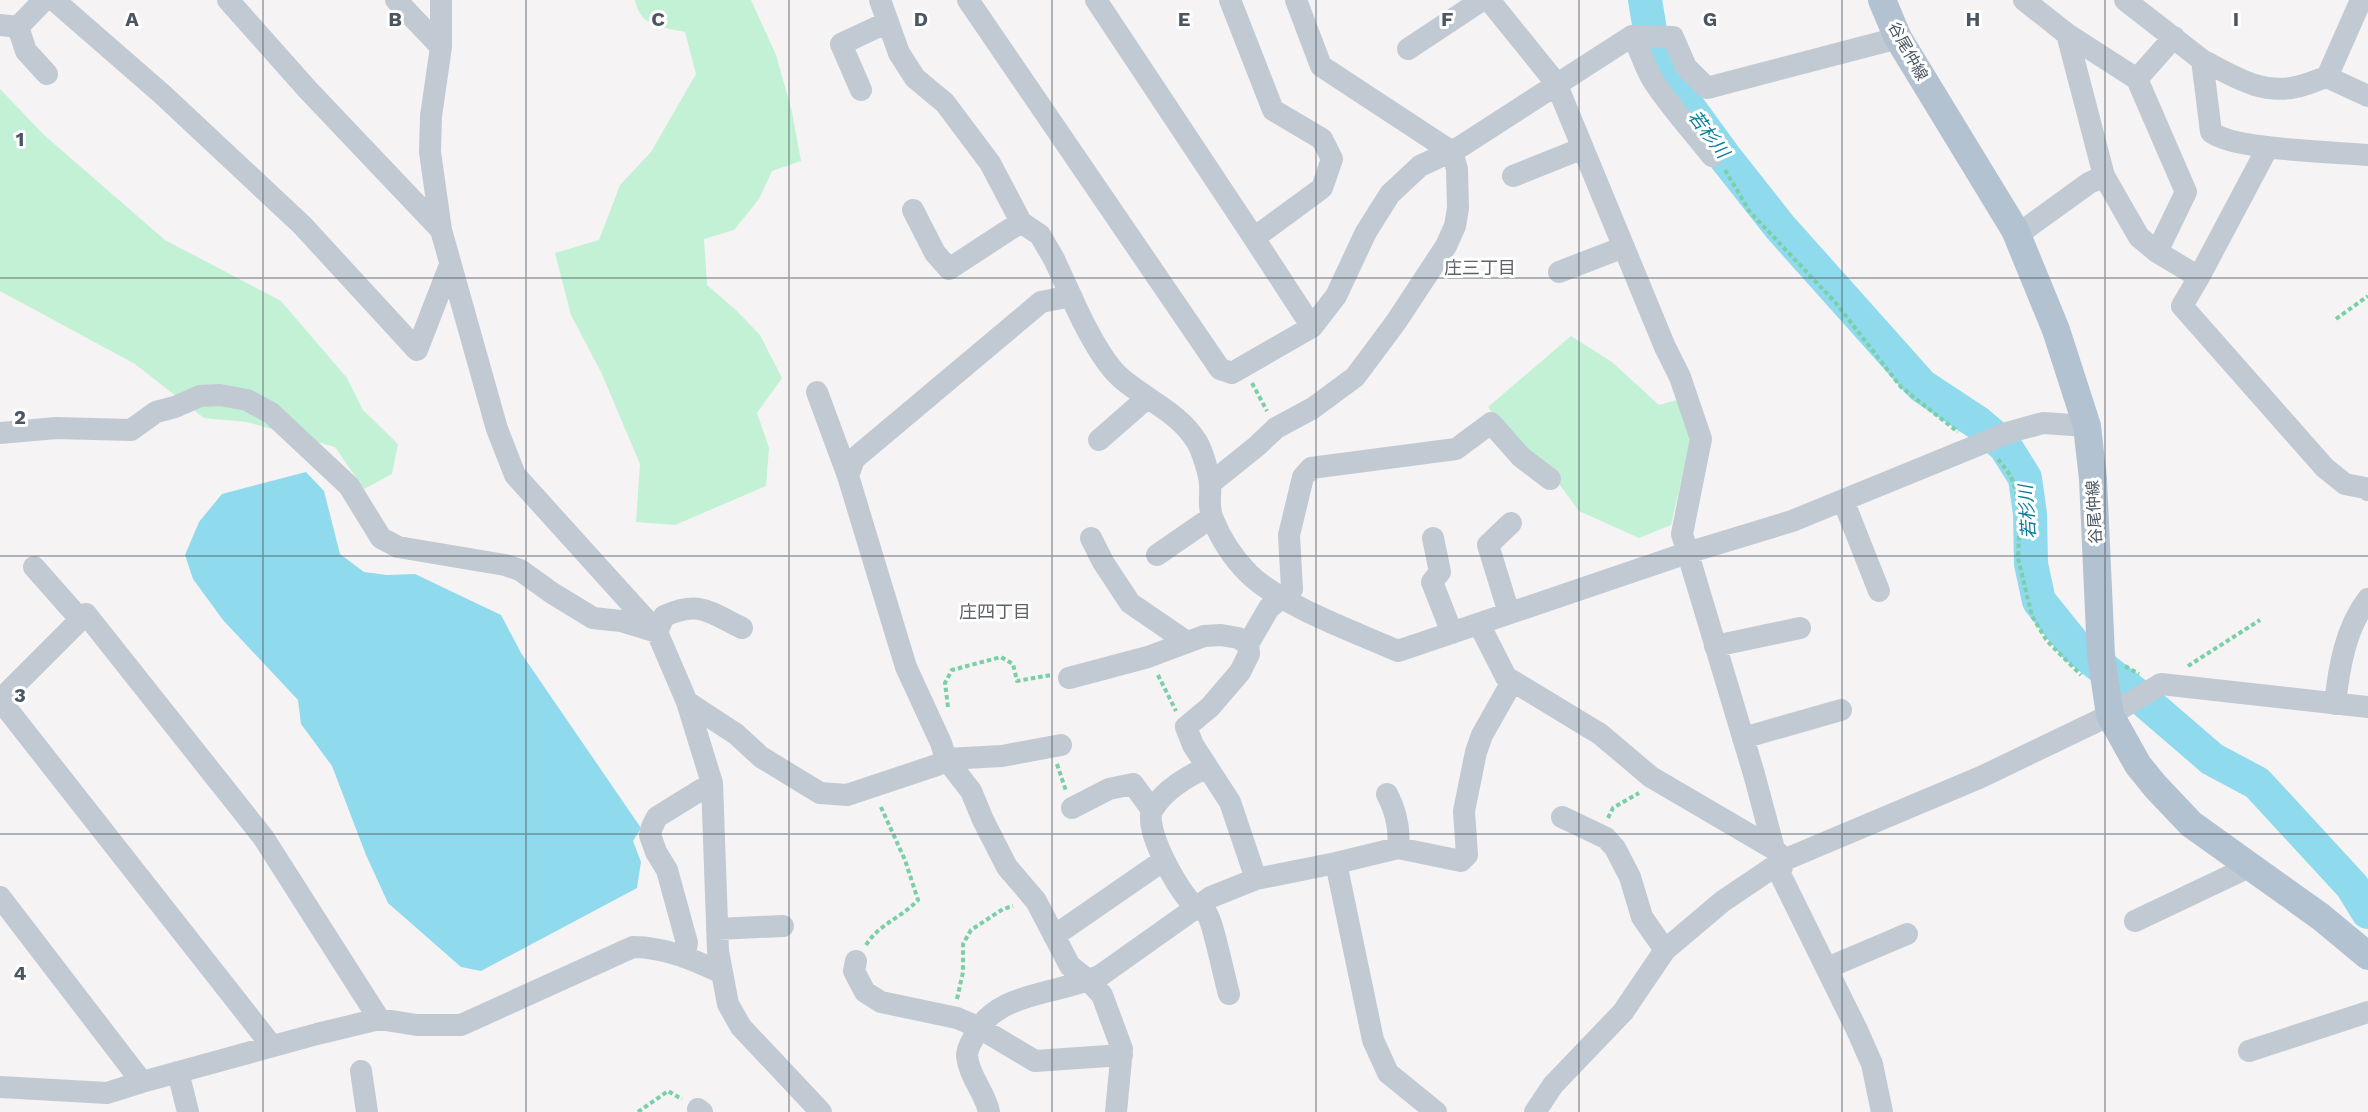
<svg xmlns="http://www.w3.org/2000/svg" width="2368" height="1112" font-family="'Work Sans','Noto Sans JP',sans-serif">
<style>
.green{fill:#c3f1d5}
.water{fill:#90daee}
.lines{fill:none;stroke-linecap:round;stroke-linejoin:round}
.river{stroke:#90daee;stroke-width:34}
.path{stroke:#7ad0a6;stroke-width:4;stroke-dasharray:4.5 3;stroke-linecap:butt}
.minor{stroke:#c1cad2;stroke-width:22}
.major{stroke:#b3c2d1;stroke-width:28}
.grid{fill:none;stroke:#4a5661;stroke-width:1.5;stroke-opacity:0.55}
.labels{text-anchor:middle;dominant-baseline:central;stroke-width:6;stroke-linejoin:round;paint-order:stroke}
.street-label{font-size:16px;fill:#4a5661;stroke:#fff}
.water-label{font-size:18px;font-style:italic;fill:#0c7c9b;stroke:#fff}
.neighbourhood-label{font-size:18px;fill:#5f6368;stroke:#fff}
.grid-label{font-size:20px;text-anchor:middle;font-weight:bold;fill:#4a5661;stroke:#fff;stroke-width:6;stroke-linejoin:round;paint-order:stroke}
</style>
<rect width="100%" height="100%" fill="#f5f3f3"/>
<path class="green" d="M635 0H751L776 55 792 112 801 161 772 171 759 199 734 230 704 239 707 285 737 311 760 335 782 378 757 413 769 448 766 486 675 525 636 522 640 464 601 372 571 315 555 253 599 240 620 185 651 152 696 74 685 32C662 27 640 27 635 0Z
M0 89 44 135 165 240 281 301 347 378 363 410 398 444 392 474 364 489 335 447 247 422 204 418 135 364 0 291Z
M1571 336 1612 362 1659 405 1677 400 1691 440 1671 525 1639 538 1579 511 1551 473 1524 454 1488 407Z"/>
<path class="water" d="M306 472 324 491 340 554 364 572 387 575 415 574 501 615 521 653 641 828 633 841 641 862 637 888 481 971 461 967 388 903 366 855 332 766 301 724 298 700 223 620 193 579 185 555 199 522 222 494Z"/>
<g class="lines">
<path class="river" d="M1645 0 1653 48 1684 101 1724 156 1780 227 1922 386 1978 423 2005 446 2025 478 2030 514 2031 564 2039 601 2076 647 2147 703 2212 759 2257 783 2352 886 2368 912"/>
<path class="path" d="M1725 170 1750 212 1835 302 1901 387 1958 432
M2336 319 2368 296
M1252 383 1267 411
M1998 459 2011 476 2016 492 2020 518 2018 558 2032 616 2047 641 2081 675
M2125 666 2139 674
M2188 666 2260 620
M1158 675 1176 711
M948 707 945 683 952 670 1001 657 1013 664 1017 681 1051 675
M1057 764 1066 791
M1608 818 1613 808 1639 793
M866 945C879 924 901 918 918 900L905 860 880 805
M957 999 963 972V944L971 930 1003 909 1013 906
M638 1112 668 1091 682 1099"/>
<path class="minor" d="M54 0 162 94 302 225 417 350 450 265
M228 0 308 90 441 230
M396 0 441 47
M441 0V47L431 116 430 152 441 230 497 429 515 475 657 632 687 702 712 783 718 951 728 1004 741 1027 821 1112
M880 0 899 53 915 78 945 103 990 163 1021 222 1040 235 1054 259 1071 296
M968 0 1220 369 1232 373 1312 327 1336 296 1366 232 1390 194 1420 166 1460 147 1632 36 1673 37 1686 67 1707 88 1898 38
M1096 0 1254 238
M1230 0 1273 110 1322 139 1332 159 1322 188 1254 238 1312 327
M1489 0 1556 83 1665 347 1680 377 1701 439 1682 534 1754 774 1774 849
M2024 0 2067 34 2137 79 2174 37
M2125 0 2202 60 2211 132C2233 150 2335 152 2368 155
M2361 0 2327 77 2368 96
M0 25 18 27 44 0
M18 27 26 51 47 74
M2067 34 2104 176
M1632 36C1641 50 1644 67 1654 82 1671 108 1693 132 1712 156
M1408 49 1482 0
M2202 60C2232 75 2260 95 2296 87 2306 85 2317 80 2327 77
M2137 79 2186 192 2157 252
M861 90 841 44 888 22
M1513 176 1583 148
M913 210 935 253 949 269 1021 222
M2017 235 2089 183 2104 176 2139 237 2157 252 2199 277 2182 306 2325 468 2345 484 2365 488 2368 490
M1559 272 1624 247
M2199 277 2268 147
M817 392 848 476
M0 433 56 428 131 430 156 412 175 407 200 396 220 395 247 400 271 413 349 486 381 538 398 547 505 565 520 570 552 593 593 618 621 621 657 632 664 616C700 600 709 612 742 628
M1099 440 1147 398
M1211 483 1257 446 1276 428 1313 408 1355 377 1396 322 1446 246 1455 226 1458 208 1457 169 1452 152 1321 66 1296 0
M1843 500 1879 591
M1091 538 1103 562 1130 603 1187 642
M1433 538 1440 572 1432 582 1452 633
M1157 555 1212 517
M34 567 80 619
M1509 613 1488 545 1511 523
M1479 624 1506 677 1600 734 1651 777 1774 849 1779 854
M1715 646 1800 628
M1069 678 1148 657 1204 636 1221 635 1238 638 1248 644
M0 700 86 614 263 837 379 1019
M0 700 272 1046
M687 702 736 734 761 757 820 793 847 795 937 765 946 759 1002 756 1061 745
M2335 704C2339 668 2345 629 2368 599
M1743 738 1841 710
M1207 767C1187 777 1165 789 1153 809 1142 826 1176 886 1189 900 1194 906 1202 909 1207 914 1213 922 1225 981 1229 994
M1387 794C1396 811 1400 829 1398 848
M1072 808 1109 789 1133 784 1152 810
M1562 817 1606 838 1615 848 1630 877 1642 917 1665 950
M1784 860 1780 874 1857 1030 1872 1064 1882 1112
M1336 863 1373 1040 1388 1073 1436 1112
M1256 879 1230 802 1193 745 1186 727 1210 707 1240 672 1249 654 1248 644 1269 608 1292 589 1289 535 1303 477 1311 468 1456 449 1491 423 1521 457 1550 479
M0 897 142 1082 317 1034 379 1019 417 1025H461L633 947C665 947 694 960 722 973
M2135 921 2251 866
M717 929 783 926
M1054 936 1164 860
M684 957 687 943 667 870 656 852 650 835 652 827 657 817 712 783
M856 961 854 971 865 992 881 1002 957 1018 978 1027 1035 1061 1122 1055
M1827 968 1907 934
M2249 1051 2368 1012
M361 1071 367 1112
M178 1072 188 1112
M0 1087 107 1093 142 1082
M698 1109 702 1112
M989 1112C985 1092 969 1077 967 1056 967 1050 970 1044 973 1039 993 990 1061 995 1101 975L1211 897 1256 879 1336 863 1398 848 1461 861 1467 855 1464 811 1476 752 1482 735 1512 682
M1116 1112 1122 1049 1102 995 1089 981 1070 966 1036 901 1007 867 983 820 971 791 946 759 941 743 906 667 848 476 854 459 1041 302 1071 296C1081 319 1102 362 1121 378 1146 400 1179 412 1197 442 1202 450 1210 476 1210 485 1211 497 1208 505 1212 517 1220 538 1233 558 1249 574 1282 606 1355 632 1398 651L1687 553 1792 521 2010 432 2043 423 2087 426
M1535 1112 1553 1085 1623 1012 1665 950 1723 901 1784 860 1981 777 2110 715 2161 684 2368 707"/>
<path class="major" d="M1882 0 1898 38 2015 230 2056 330 2087 426 2093 479 2101 655 2110 715 2138 765 2155 786 2191 824 2321 917 2368 956"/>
</g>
<path class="grid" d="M263 0V1112M526 0V1112M789 0V1112M1052 0V1112M1316 0V1112M1579 0V1112M1842 0V1112M2105 0V1112M0 278H2368M0 556H2368M0 834H2368"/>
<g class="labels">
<g class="street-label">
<text transform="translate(1908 51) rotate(61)">谷尾仲線</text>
<text transform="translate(2094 512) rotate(-93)">谷尾仲線</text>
</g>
<g class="water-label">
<text transform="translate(1709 134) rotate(53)">若杉川</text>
<text transform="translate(2027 512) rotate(-94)">若杉川</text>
</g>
<g class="neighbourhood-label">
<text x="1480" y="267">庄三丁目</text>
<text x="995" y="611">庄四丁目</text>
</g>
</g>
<g class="grid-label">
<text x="132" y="26">A</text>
<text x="395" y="26">B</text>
<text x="658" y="26">C</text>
<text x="921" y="26">D</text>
<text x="1184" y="26">E</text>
<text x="1447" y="26">F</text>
<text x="1710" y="26">G</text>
<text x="1973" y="26">H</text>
<text x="2236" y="26">I</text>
<text x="20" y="146">1</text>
<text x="20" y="424">2</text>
<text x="20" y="702">3</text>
<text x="20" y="980">4</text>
</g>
</svg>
